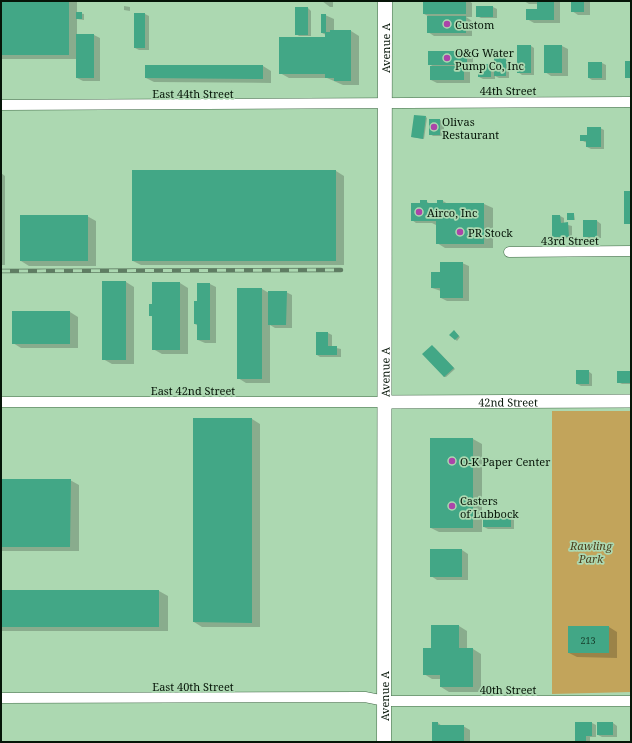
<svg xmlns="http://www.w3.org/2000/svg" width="632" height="743" font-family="'Noto Serif',serif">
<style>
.green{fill:#c2a45b}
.shadow{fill:#0003}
.building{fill:#42a786}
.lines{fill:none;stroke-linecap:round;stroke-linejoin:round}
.minor-casing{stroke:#416947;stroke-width:11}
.tertiary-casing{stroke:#416947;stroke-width:14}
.secondary-casing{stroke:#416947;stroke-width:15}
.minor{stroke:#fff;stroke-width:10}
.tertiary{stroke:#fff;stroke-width:13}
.secondary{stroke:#fff;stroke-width:14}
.rail-casing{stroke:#5f7d63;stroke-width:4.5}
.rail{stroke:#acd8b1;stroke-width:3;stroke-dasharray:9;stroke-linecap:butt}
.poi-dot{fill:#ab45a9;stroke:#acd8b1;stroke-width:1.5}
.labels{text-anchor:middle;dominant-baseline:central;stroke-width:3.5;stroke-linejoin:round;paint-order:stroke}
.number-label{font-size:9px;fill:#153a28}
.poi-label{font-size:11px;fill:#061508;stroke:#acd8b1;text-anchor:start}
.street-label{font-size:11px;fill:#061508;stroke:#acd8b1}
.park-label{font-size:11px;font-style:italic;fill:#4b3d1a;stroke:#acd8b1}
</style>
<rect width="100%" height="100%" fill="#acd8b1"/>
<path class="green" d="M552 411H631V692L552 694Z"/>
<path class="shadow" d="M1 1H77V13L84 14V20L77 19V35H94L100 38V81H83L77 78V59H1Z
M322 1H333V7H330Z
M424 1H469L472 3V17H466L472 21V36H434L428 32V16L424 14Z
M524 1H560V23H534L527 19 538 10V4H529Z
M572 1H590V15H578L572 11Z
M124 6 130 7V11L124 10Z
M493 7 497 9V18H481L477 16Z
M308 8 311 11V36H299L296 34Z
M135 14H145L149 16V50H139L135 48Z
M325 15 334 19V31H351L359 36V85H343L327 78H289L280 73 326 38V35L322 33Z
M531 46 534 48V75H522L518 72Z
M562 46 568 49V76H551L545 72Z
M466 52 473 55V68H464L470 71V83H437L431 80 434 67 429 64Z
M505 59 509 61V78H499L495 76V79H483L479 77 491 65 495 68Z
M602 63 606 65V80H592L589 78Z
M263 66 271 71V83L154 82 146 78Z
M426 117 427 118 424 139 412 137Z
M440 120 444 122V136H433L430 134Z
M600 128 604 130V149H591L587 147V143L581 140Z
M336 171 344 176V265H141L133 261Z
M1 173 5 176V265H1Z
M426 201 430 204H438V201H443L448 204H484L493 208V248H445L437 243 436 225 432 223H416L412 220 421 204Z
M574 214 575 220 568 219Z
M87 216 96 221V266H29L21 261Z
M553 216H560L564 218V224L572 226V238L557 239 553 237Z
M584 221H597L601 224V238H588L584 236Z
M462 263 469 266V301H447L441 298V291L432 288Z
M126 282 134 287V364H112L103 359Z
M153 283H180L188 288V354H162L153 349V317L150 315 153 305Z
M210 284 216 287V343H205L198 340V326L195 324 198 302Z
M262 289 269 293 286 292 292 295V328H275L270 325V383H246L238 378Z
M13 312H70L78 317V348H21L13 343Z
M328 333 332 335V347L341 349V357H320L317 355Z
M456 333 460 337 457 341 451 335Z
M434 347 455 369 446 377H444Z
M588 371 592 374V386H581L577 384Z
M631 372V384H622L618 382Z
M252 419 260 424V627H202L194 622Z
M431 439H473L482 444V532H439L431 528Z
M1 480H70L79 485V551H1Z
M510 514 514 516V529H488L484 527Z
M462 550 468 554V580H437L431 576Z
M1 591H159L168 596V631H1Z
M432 626H459L467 631V649H473L481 654V692H449L441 687V679H432L424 674 432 649Z
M609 627 617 632V658L577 657 569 653Z
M438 723 442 726H463L470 730V742H433Z
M576 723H592L596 725V737H590V742H576Z
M598 723H613L617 726V737H602L598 735Z"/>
<path class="building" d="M1 1H69V55H1Z
M423 1H466V14H423Z
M537 1H554V20H526V9H537Z
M571 1H584V12H571Z
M476 6H493V17H476Z
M295 7H308V35H295Z
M76 12H82V19H76Z
M134 13H145V48H134Z
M321 14H326V32H330V30H351V81H334V78H325V74H279V37H325V33H321Z
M427 16H466V33H427Z
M76 34H94V78H76Z
M517 45H531V73H517Z
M544 45H562V73H544Z
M428 51H467V65H428Z
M494 58H506V76H494Z
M625 61H631V78H625Z
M588 62H602V78H588Z
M478 64H491V77H478Z
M145 65H263V79L145 78Z
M430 66H464V80H430Z
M414 115 426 116 423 139 411 137Z
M429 119H440V135H429Z
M587 127H601V147H586V141H580V135H587Z
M132 170H336V261H132Z
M624 191H631V224H624Z
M420 200H427V203H437V200H443V203H484V244H436V221H411V203H420Z
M567 213H574V220H567Z
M20 215H88V261H20Z
M552 215H560L561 223 568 222 569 237H552Z
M583 220H597V237H583Z
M440 262H463V298H440V288H431V272H440Z
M102 281H126V360H102Z
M152 282H180V350H152V316H149V304H152Z
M197 283H210V340H197V324H194V301H197Z
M237 288H262V379H237Z
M268 291H287L286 325H268Z
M12 311H70V344H12Z
M454 330 459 336 455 340 449 335Z
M316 332H328V346H337V355H316Z
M432 345 454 368 444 377 422 354Z
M576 370H589V384H576Z
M617 371H631V383H617Z
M193 418H252V623L193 622Z
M430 438H473V528H430Z
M1 479H71L70 547H1Z
M483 513H511V527H483Z
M430 549H462V577H430Z
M1 590H159V627H1Z
M431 625H459V648H473V687H440V675H423V648H431Z
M568 626H609V653H568Z
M432 722H438V725H464V742H432Z
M575 722H592V736H586V742H575Z
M597 722H613V735H597Z"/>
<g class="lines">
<g class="minor-casing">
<path id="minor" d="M1 105 631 102
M509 252 631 251
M1 402H385
M1 698 365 697 385 701H631"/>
</g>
<g class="tertiary-casing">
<g id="tertiary">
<path id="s1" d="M385 402 631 401"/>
</g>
</g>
<g class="secondary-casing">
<g id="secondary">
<path id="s2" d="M384 742 385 1"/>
</g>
</g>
<use href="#minor" class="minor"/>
<use href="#tertiary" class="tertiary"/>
<use href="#secondary" class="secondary"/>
<g class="rail-casing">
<path id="rail" d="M1 271 341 270"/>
</g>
<use href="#rail" class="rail"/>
</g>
<g class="poi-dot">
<circle cx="447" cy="24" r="4"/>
<circle cx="447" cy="58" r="4"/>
<circle cx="434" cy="127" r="4"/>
<circle cx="419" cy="212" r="4"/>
<circle cx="460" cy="232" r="4"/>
<circle cx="452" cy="461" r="4"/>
<circle cx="452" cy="506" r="4"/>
</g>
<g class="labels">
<g class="number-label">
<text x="588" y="640">213</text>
</g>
<g class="poi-label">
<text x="455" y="24">Custom</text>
<text x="455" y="52">O&amp;G Water<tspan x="455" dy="13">Pump Co, Inc</tspan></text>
<text x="442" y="121">Olivas<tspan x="442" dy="13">Restaurant</tspan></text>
<text x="427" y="212">Airco, Inc</text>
<text x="468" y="232">PR Stock</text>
<text x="460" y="461">O-K Paper Center</text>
<text x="460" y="500">Casters<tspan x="460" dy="13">of Lubbock</tspan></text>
</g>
<g class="street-label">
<text stroke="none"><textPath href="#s2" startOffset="694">Avenue A</textPath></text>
<text x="508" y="90">44th Street</text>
<text x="193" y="93">East 44th Street</text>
<text x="570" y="240">43rd Street</text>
<text stroke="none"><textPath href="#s2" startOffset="370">Avenue A</textPath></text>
<text x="193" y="390">East 42nd Street</text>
<text stroke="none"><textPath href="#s1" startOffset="123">42nd Street</textPath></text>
<text x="193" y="686">East 40th Street</text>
<text x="508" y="689">40th Street</text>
<text stroke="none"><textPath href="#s2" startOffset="46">Avenue A</textPath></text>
</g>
<g class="park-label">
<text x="591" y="545">Rawling<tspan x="591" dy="13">Park</tspan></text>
</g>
</g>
<rect width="632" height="743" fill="none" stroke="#061508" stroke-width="4"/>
</svg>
